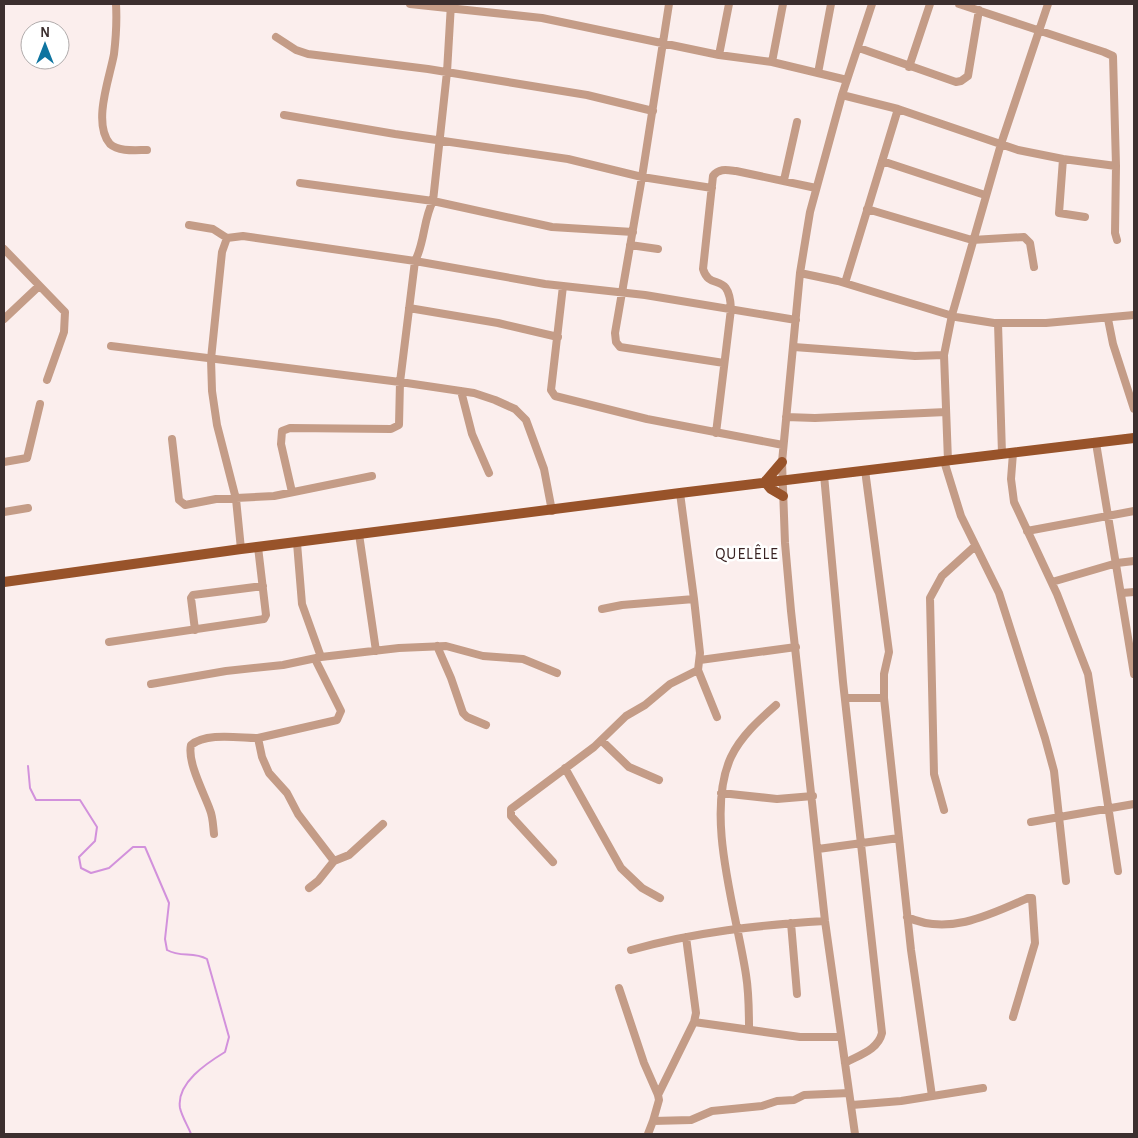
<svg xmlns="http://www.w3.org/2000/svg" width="1138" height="1138" font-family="'Alegreya Sans',sans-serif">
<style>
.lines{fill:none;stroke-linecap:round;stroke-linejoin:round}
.stream{stroke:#d291dc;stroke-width:2}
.minor{stroke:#c49c87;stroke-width:8}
.major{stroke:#98532a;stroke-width:10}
.labels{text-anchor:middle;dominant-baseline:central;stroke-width:5;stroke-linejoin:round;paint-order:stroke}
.neighbourhood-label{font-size:16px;letter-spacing:1px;fill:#392222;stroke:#fff}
</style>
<rect width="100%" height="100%" fill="#fbeeed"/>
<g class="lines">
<path class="stream" d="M28 766 30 788 36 800H80L97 827 95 841 79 857 81 868 91 873 109 868 133 847H145L169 903 165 939 167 950C181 958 193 951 207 959L229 1037 225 1052C207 1063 176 1083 180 1108 182 1117 188 1126 191 1134"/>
<path class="minor" d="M116 4C117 21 116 37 114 54 110 77 92 123 110 144 119 152 136 150 147 150
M410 4 542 18 719 55 772 62 847 80
M669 4 642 177 615 333 616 342 620 347 724 363
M959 4 1104 52 1113 56 1116 166 1115 233 1117 240
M276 37 296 50 308 54 428 69 587 95 653 111
M859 48 956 82 961 81 968 76 979 10
M719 55 729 4
M772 62 783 4
M909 67 930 4
M818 73 831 4
M842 95 898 109 1018 150 1063 159 1116 166
M284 115 395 134 568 159 642 177 712 188
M1063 159 1059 213 1085 217
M882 161 985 195
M784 180 797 122
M300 183 433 201 552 227 633 232
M867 209 972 240 1024 237 1030 243 1034 267
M189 225 213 229 227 238
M630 245 658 249
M4 249 65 312 64 332 47 380
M800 273 838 281 956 317 994 323H1046L1134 315
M845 283 898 109
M563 286 551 390 555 396 647 419 783 445
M409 308 498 323 558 337
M4 319 39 286
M1108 319 1113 344 1134 409
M998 323 1002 454
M111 346 400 382 474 393 495 400 515 409 526 420 544 469 552 511
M794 347 915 356 944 355
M461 391 472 434 489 473
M786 417 815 418 946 412
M716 433 731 309C729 270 710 292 703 269L713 176C719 168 727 170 736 171L816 188
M172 439 179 500 185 505 216 499 274 496 372 476
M1096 443 1134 674
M1013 453 1011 479 1014 502 1057 594 1088 674 1118 871
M944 461 961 516 999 593 1045 738 1054 771 1066 881
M948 461 944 355 952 315 1001 144 1048 4
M4 462 27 458 40 404
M865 470 889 652 884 674V698L911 950 932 1096
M824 475 843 682 882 1033C878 1050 859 1055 845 1063
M292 492 281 444 282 431 290 428 391 429 399 425 400 382 415 261C425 242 423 220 433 201L447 72 451 4
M4 512 28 508
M1027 531 1134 511
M359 534 376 651
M297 543 302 604 321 657
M241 549 236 499 217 425 212 391 211 359 222 252 227 238 243 236 415 261 545 284 645 295 796 320
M1052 582 1117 563 1134 561
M1122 593 1134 592
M602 609 622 605 694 599
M195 630 191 598 193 595 263 586
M109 642 264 619 266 615 258 547
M437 646 451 678 463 713 467 717 486 725
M700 660 796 647
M698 670 717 717
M151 684 226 671 283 665 321 657 399 648 446 646 483 656 523 659 557 673
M845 698H884
M602 741 629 767 659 780
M565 768 621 868 642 888 660 898
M721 793 777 799 813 796
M944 810 934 774 930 598 942 576 974 547
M1031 822 1134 804
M214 834C213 826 213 817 210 810 204 793 187 762 191 745 206 732 240 738 258 738
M818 849 899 838
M334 861 349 855 383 824
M553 862 511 816V809L594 747 626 716 645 705 670 684 698 670 700 653 694 599 680 493
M309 888 318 881 334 861 298 814 287 793 269 773 262 757 258 738 337 720 341 711 315 659
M907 917C948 936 990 915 1028 898H1032L1035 943 1013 1017
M791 923 797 994
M631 950C695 932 759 925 825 921
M619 988 644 1063 658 1095 659 1100 653 1121
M694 1022 800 1037H841
M749 1029C749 1011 749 993 746 975 737 914 704 815 731 757 741 736 759 720 776 705
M658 1095 694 1022 696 1013 686 937
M852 1105 901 1101 983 1088
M648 1134 653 1121 691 1120 712 1111 762 1106 777 1101 794 1100 804 1095 849 1093
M855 1134 825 921 791 611 785 543 782 462 800 273 810 212 842 95 872 4"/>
<path class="major" d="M764 483 782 462
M766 483 771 489 783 496
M4 582 241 549 680 493 1134 438"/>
</g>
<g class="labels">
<g class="neighbourhood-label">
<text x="747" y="554">QUELÊLE</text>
</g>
</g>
<rect width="1138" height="1138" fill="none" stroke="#3c2f2f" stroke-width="10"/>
<g transform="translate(45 45)"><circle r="24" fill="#ffffff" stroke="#b1acac"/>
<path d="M0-4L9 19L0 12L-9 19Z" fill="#0e74a0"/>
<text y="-8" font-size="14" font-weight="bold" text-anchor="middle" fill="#3c2f2f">N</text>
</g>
</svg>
